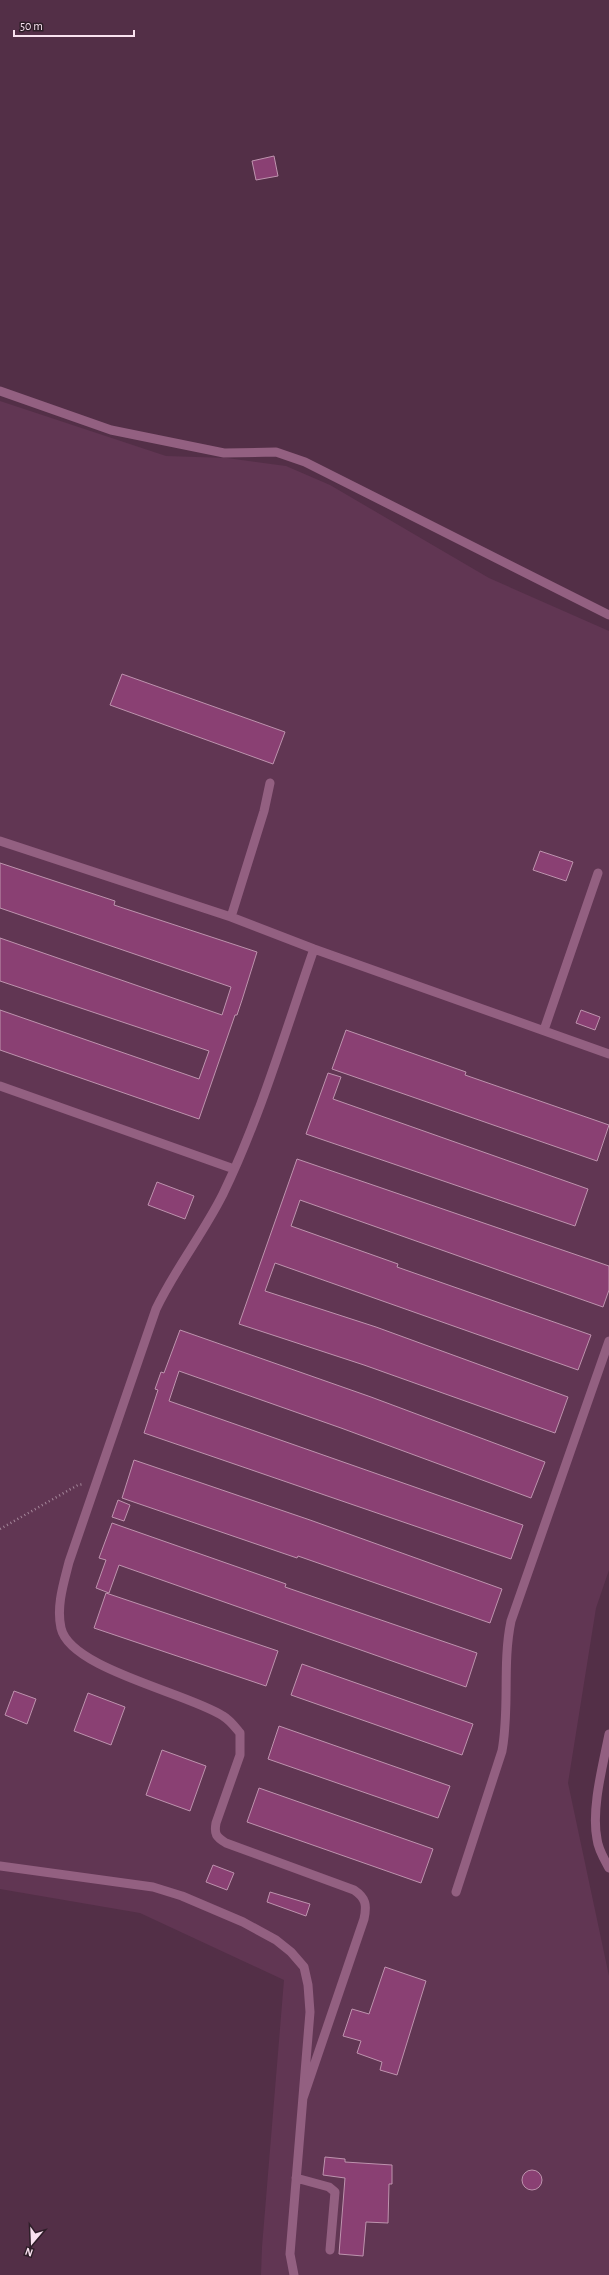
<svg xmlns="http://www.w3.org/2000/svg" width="609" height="2275" font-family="'Alegreya Sans',sans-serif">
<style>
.built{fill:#613653}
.building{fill:#8a4073;stroke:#be93ae}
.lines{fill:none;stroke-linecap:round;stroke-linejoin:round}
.path{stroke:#a5879a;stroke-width:2.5;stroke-dasharray:1 3;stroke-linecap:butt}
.service{stroke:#936081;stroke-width:9}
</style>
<rect width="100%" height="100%" fill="#532f47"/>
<path class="built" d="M0 401 166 456 227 458 286 466 330 485 489 578 609 631V1570L596 1608 568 1783 609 1976V2275H261L262 2247 284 1980 140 1913 0 1889Z"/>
<path class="building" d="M274 156 278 176 256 180 252 161Z
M122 674 285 732 273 764 110 705Z
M540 851 573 862 566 881 533 870Z
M0 863 115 901 114 905 257 952 242 1000 237 1015H235L199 1119 0 1050V1010L199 1079 209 1051 0 981V938L222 1015 231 987 0 908Z
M581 1010 600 1017 595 1030 576 1023Z
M346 1030 466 1072 465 1075 609 1125 597 1161 332 1069Z
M328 1073 341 1077 333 1099 588 1189 575 1226 306 1134Z
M297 1159 609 1266V1290L603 1307 300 1200 291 1226 398 1264 397 1267 591 1335 578 1370 275 1263 265 1291 376 1327 568 1397 555 1433 364 1365 239 1324Z
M157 1182 194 1196 185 1219 148 1205Z
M180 1330 371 1397 545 1462 531 1498 341 1428 179 1371 169 1401 523 1525 511 1559 144 1433 158 1390 155 1389 161 1372 164 1373Z
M134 1460 310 1520 502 1589 490 1623 298 1556 297 1558 122 1498Z
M118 1500 130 1505 124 1521 112 1517Z
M112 1523 286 1584 285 1587 477 1653 466 1687 119 1565 109 1593 96 1588 106 1560 99 1558Z
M106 1593 278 1651 266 1686 94 1628Z
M302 1664 473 1724 462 1755 291 1695Z
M14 1691 36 1699 27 1724 5 1715Z
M88 1693 125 1707 111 1745 74 1731Z
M279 1726 450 1786 438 1818 268 1759Z
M162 1750 206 1766 190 1811 146 1795Z
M259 1788 433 1849 421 1883 247 1822Z
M213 1865 234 1873 227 1890 206 1882Z
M270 1892 310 1904 306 1916 267 1902Z
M385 1967 426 1981 397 2075 380 2070 382 2062 357 2053 361 2041 343 2036 352 2009 369 2014Z
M325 2157 345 2159V2162L392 2165V2184H389L388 2223 366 2222 363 2256 339 2254 345 2178 323 2175Z
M522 2180a10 10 0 1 1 20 0a10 10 0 1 1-20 0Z"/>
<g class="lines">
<path class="path" d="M0 1529 78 1485 84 1484"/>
<path class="service" d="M0 391 111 430 224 453 276 452 305 462 609 615
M0 841 231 917 314 949 609 1054
M231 917 264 811 270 783
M544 1030 598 873
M0 1086 234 1169
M609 1734C603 1765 591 1809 597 1839 598 1849 604 1859 609 1868
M0 1866 153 1887 182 1896 243 1922 276 1940 291 1952 304 1967 308 1985 310 2012 290 2254 294 2275
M456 1892 502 1751C510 1708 502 1664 511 1621L609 1341
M303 2098 364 1919C367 1905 366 1898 354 1890L226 1843C216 1837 214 1834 216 1823L240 1755V1733C235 1727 230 1720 223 1716 188 1693 70 1669 61 1628 56 1606 64 1582 69 1562L156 1309C175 1269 203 1234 223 1194 260 1118 286 1029 314 949
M296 2178 329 2187 335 2192 330 2250"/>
</g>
<g transform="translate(32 2243) rotate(199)" stroke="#2e1e28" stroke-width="3" paint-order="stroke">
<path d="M0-3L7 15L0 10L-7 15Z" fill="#f9e2f0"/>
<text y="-6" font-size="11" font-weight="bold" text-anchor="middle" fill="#f9e2f0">N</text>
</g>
<path d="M14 30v6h120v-6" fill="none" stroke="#f9e2f0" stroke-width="2"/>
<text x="20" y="30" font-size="12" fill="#f9e2f0" stroke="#2e1e28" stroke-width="3" paint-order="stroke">50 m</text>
</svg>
